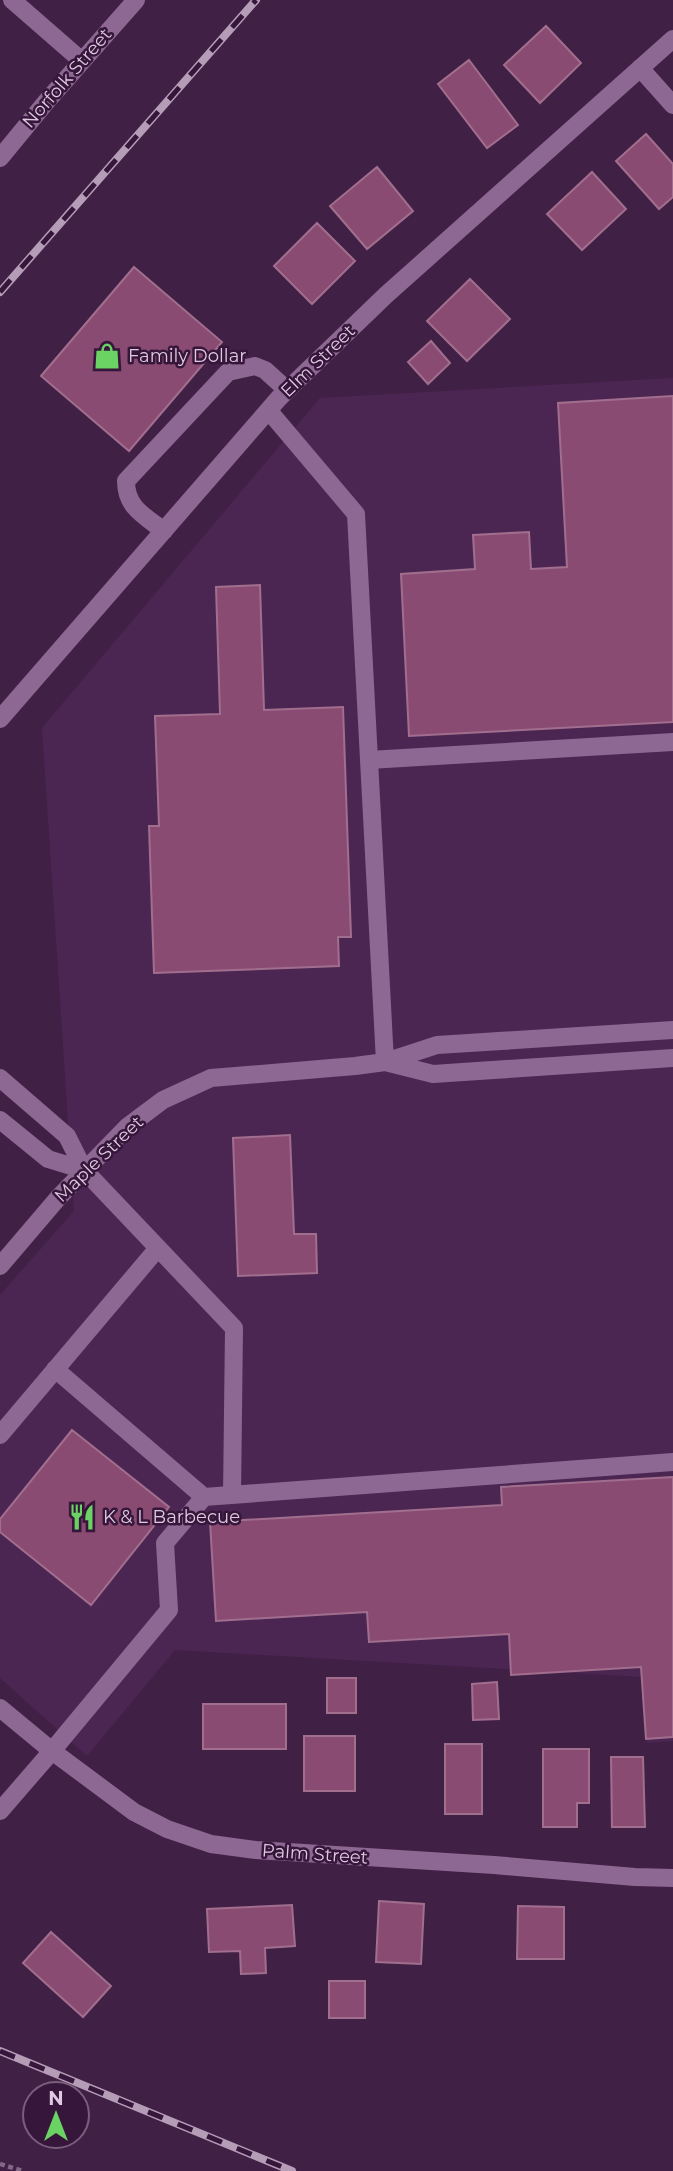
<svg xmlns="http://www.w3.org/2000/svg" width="673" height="2171" font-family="Montserrat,sans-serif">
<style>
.built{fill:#4c2652}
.building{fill:#8a4b73;stroke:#a16e8e;stroke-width:2}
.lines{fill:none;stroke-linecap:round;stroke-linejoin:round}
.path{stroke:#846887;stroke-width:4.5;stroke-dasharray:5 3.5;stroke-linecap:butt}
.minor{stroke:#8d6892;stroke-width:18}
.rail-casing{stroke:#b59db8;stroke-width:8}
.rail{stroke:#36163b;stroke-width:5;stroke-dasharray:16;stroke-linecap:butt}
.labels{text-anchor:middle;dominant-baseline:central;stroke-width:5;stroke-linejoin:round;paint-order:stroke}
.street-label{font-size:18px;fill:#dfcae1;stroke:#36163b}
.poi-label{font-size:18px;fill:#dfcae1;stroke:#36163b;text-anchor:start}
</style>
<rect width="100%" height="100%" fill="#412045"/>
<path class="built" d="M673 378V1741L647 1743 642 1677 175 1650 87 1756 0 1678V1295L74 1211 42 728 320 398Z"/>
<path class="building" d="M546 26 581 63 540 103 504 65Z
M469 60 518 125 487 148 438 84Z
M646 134 673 164V197L659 209 616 161Z
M377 167 413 211 367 249 330 206Z
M592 172 626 209 582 250 547 214Z
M317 223 355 261 312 304 274 266Z
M134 267 222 342 129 451 41 376Z
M470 279 510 319 467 361 427 321Z
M431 341 450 363 428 384 408 362Z
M673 396V722L409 736 401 574 475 569 473 535 529 532 531 569 567 567 558 403Z
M260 585 264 710 343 707 351 937H338L339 966 154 973 149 826H159L155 716 220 714 216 587Z
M290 1135 294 1234H316L317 1273 238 1276 233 1138Z
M72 1430 169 1507 91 1605 0 1532V1519Z
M673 1477V1737L646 1739 641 1667 511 1675 509 1634 369 1642 367 1612 216 1621 210 1522 502 1505 501 1487Z
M327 1678H356V1713H327Z
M497 1682 499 1719 473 1720 472 1684Z
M203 1704H286V1749H203Z
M304 1736H355V1791H304Z
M445 1744H482V1814H445Z
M543 1749H589V1803H577V1827H543Z
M611 1757H643L645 1827H612Z
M379 1901 424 1904 421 1964 376 1962Z
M292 1905 295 1946 265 1948 266 1973 241 1974 240 1951 209 1952 207 1909Z
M518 1906 564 1907V1959H517Z
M51 1932 111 1986 83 2017 23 1963Z
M329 1981H365V2018H329Z"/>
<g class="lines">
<path class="path" d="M0 2164 23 2171"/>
<path class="minor" d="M12 0 82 61
M640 68 673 105
M0 158 46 102 136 0
M269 411 356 514 385 1062
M164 531C145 516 126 508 126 481L228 372 255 366 265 370 287 390
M0 719 279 398 386 295 673 39
M369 760 673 742
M385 1062 433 1074 673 1058
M0 1078 67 1136 84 1170 234 1328 232 1495
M0 1120 48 1159 84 1170
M0 1266 58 1198 127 1127 163 1100 211 1078 355 1066 385 1062 437 1045 673 1030
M55 1369 204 1497 673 1462
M0 1435 158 1248
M0 1708 52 1751 134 1812 167 1829 211 1844 256 1850 494 1865 635 1877 673 1878
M0 1811 52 1751 169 1610 165 1543 204 1497"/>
<g class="rail-casing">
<path id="rail" d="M0 292 256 0
M0 2051 292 2171"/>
</g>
<use href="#rail" class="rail"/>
</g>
<defs>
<g id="shop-bare" transform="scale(2.1)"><path d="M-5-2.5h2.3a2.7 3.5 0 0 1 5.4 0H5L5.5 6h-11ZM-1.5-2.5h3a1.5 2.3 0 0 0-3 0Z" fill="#6ad363" stroke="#36163b" stroke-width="2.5" paint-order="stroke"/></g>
<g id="restaurant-bare" transform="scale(2.1)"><path d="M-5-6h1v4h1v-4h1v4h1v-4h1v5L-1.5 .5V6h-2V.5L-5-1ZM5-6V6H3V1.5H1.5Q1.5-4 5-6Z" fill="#6ad363" stroke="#36163b" stroke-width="2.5" paint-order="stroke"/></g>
</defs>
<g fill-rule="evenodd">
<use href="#shop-bare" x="107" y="356"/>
<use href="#restaurant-bare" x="82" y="1517"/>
</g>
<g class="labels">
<g class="street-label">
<text transform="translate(67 78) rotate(-49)">Norfolk Street</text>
<text transform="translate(318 361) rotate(-44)">Elm Street</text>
<text transform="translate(99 1159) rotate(-44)">Maple Street</text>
<text transform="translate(315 1854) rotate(4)">Palm Street</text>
</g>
<g class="poi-label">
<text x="128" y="356">Family Dollar</text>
<text x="103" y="1517">K &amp; L Barbecue</text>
</g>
</g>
<g transform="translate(56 2115)"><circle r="33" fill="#36163b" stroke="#7a5e7d" stroke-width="2"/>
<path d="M0-5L12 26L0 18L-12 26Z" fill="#6ad363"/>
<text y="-10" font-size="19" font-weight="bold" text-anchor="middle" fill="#dfcae1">N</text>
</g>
</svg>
